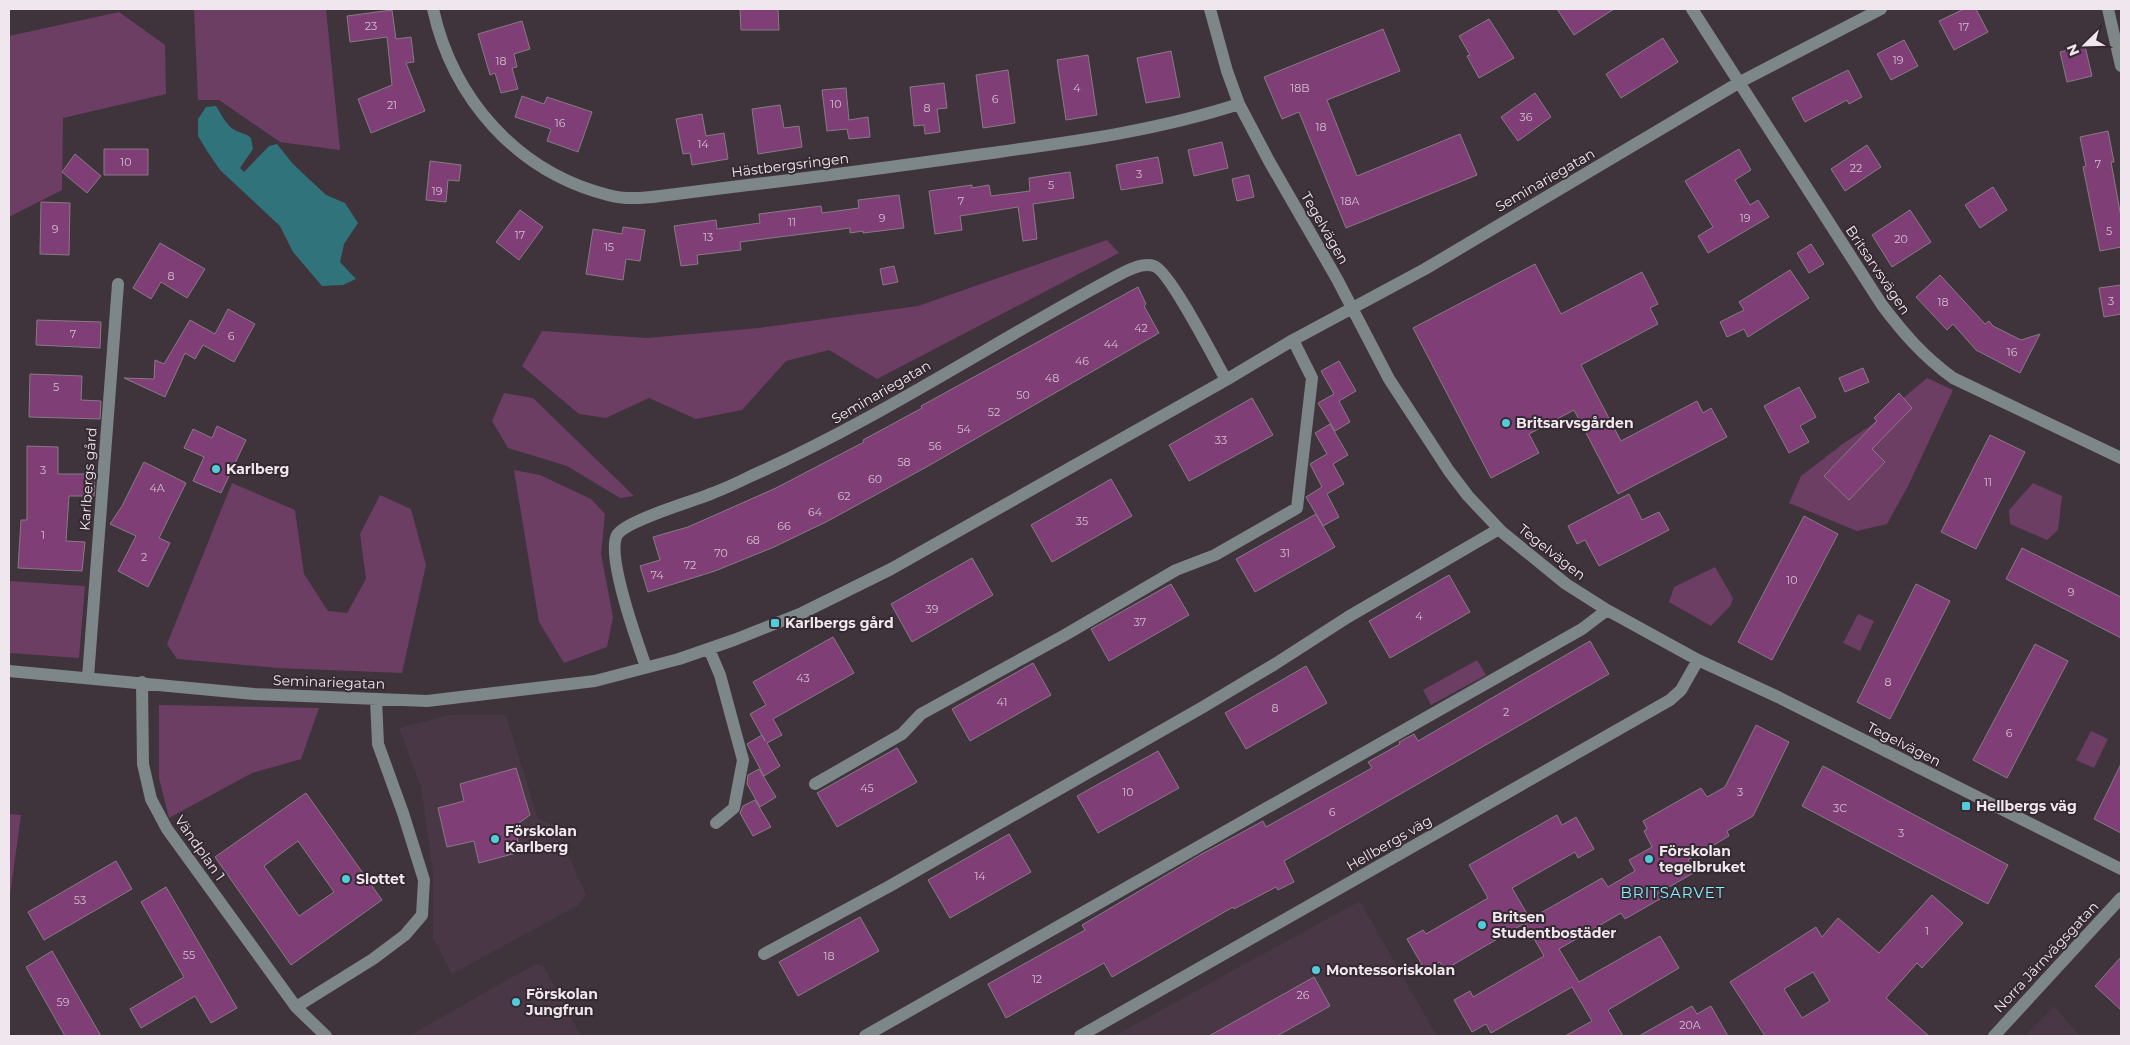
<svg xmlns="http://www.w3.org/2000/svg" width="2130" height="1045" font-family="Montserrat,sans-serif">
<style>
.built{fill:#493746}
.green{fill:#6c3e64}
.water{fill:#30737b}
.building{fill:#7f3f76;stroke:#887a85;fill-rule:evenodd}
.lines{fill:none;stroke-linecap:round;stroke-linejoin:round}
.minor{stroke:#7d8688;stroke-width:12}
.poi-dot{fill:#52cbda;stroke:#352932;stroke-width:2}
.labels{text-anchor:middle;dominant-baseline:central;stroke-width:4;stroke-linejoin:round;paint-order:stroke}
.number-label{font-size:11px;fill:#d3bdcf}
.street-label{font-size:14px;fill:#efe7ed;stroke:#352932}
.poi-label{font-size:14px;font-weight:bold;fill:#efe7ed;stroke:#352932;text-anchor:start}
.neighbourhood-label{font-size:15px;letter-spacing:1px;fill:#85effd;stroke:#352932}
</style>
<rect width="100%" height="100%" fill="#3f333c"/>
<path class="built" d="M449 715H506L538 819 556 826 586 895 577 906 452 974 433 938V873L421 787 399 728Z
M1360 901 1437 1036H1114L1230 972Z
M535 964 544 967 581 1036H409Z
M2054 1006 2080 1036H2025Z"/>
<path class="green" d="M194 9H326L340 150 280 142 219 100H198Z
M119 12 165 45 166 94 63 118 62 190 9 217V36Z
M1107 240 1119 253 877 379 829 350 786 361 742 410 696 419 649 398 606 418 579 414 522 366 542 331 647 338 759 328 918 306Z
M1927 378 1953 390 1908 486 1887 524 1857 531 1789 503 1801 476 1844 443 1870 426Z
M504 393 533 398 634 496 620 498 567 466 508 448 492 421Z
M514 470 540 475 591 499 605 514 601 554 613 617 607 647 564 663 539 622Z
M232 483 295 510 304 574 328 611 347 613 366 579 360 534 380 495 411 509 426 565 402 673 278 668 177 659 167 644Z
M2033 483 2062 496 2058 530 2047 540 2010 524 2009 510Z
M1715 567 1733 598 1731 605 1711 626 1669 602 1674 587Z
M9 581 85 586 79 658 9 653Z
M1858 614 1874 621 1860 651 1843 643Z
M1477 660 1486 675 1431 705 1423 690Z
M159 705 319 708 301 759 252 773 169 818 159 778Z
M2091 731 2108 739 2094 768 2076 760Z
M9 814 21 815 9 902Z"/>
<path class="water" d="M216 106C221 114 226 124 233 129 239 133 246 133 251 138L253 149 240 168 244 172 269 146 277 144 293 164 326 195 345 203 358 223 344 244 340 262 356 279 343 285 322 286 293 252 280 226 220 170 207 151 198 136V119L206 107Z"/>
<path class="building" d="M740 9H778L779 30H741Z
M1557 9H1614L1574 35Z
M1964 9H1976L1988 32 1954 50 1939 21Z
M392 10 396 39 411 37 414 62 406 63 425 111 371 133 358 99 392 85 387 37 350 42 347 16Z
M1489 19 1514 58 1479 78 1467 56 1470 55 1459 36Z
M522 21 530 49 514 54 517 67 512 68 518 89 501 93 495 73 490 75 478 34Z
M1383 29 1400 71 1327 100 1357 176 1460 134 1477 175 1346 228 1299 112 1282 119 1264 77Z
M1663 38 1678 62 1621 98 1606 74Z
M1904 40 1918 66 1891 80 1877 54Z
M2085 46 2092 76 2067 82 2060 52Z
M1171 51 1180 97 1146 103 1137 58Z
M1088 55 1097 115 1066 120 1057 60Z
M1008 70 1015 123 983 128 976 75Z
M1848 70 1862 97 1849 104 1847 100 1805 122 1792 98Z
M944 83 947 108 937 109 940 132 925 134 924 125 914 126 910 87Z
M846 88 849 120 868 117 870 137 849 139 847 129 827 131 822 90Z
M1535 93 1551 117 1518 141 1501 117Z
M522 96 544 104 547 97 592 112 578 152 547 141 551 129 515 117Z
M780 105 784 128 799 126 802 147 758 154 752 109Z
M702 114 706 136 724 133 728 159 692 165 690 153 683 154 676 119Z
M2108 131 2114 162H2111L2121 217V247L2100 251 2083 167 2086 166 2080 137Z
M1222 142 1228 168 1194 176 1188 150Z
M1867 145 1881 167 1845 191 1831 169Z
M104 149H148V175H104Z
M1739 149 1751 170 1735 180 1750 205 1758 200 1769 217 1708 253 1698 236 1713 227 1685 181Z
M75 154 101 176 87 193 62 172Z
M1158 157 1163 183 1121 190 1116 165Z
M430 161 461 165 459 181 448 180 446 202 426 200Z
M1070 172 1074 198 1033 204 1037 239 1023 241 1018 207 960 216 962 230 935 234 929 191 972 185V188L989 185 991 196 1030 191 1029 178Z
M1249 175 1254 197 1237 201 1232 179Z
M1993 187 2007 210 1980 228 1965 205Z
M899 195 904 228 863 233V231L850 233V228L740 242 741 250 697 255 698 264 681 266 674 226 716 220 717 229 760 223 759 214 821 206 822 213 859 208 858 200Z
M41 202 70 203 69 255 40 254Z
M520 210 543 227 519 260 496 242Z
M1910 210 1931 242 1892 267 1872 235Z
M623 227 645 230 640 261 626 259 623 280 586 274 593 229 622 234Z
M160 243 205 269 187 298 161 282 151 299 133 288Z
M1811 244 1824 264 1809 273 1797 253Z
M1535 264 1561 314 1642 272 1658 304 1650 308 1658 324 1581 365 1621 441 1697 401 1703 413 1711 408 1727 437 1618 494 1574 410 1529 434 1539 453 1491 478 1413 328Z
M894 266 898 282 883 285 880 269Z
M1790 270 1809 298 1748 337 1744 329 1727 337 1720 322 1744 310 1739 302Z
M1940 275 1985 324 1989 321 1993 326 2021 340 2040 334 2020 373 1976 350 1953 324 1947 330 1916 297Z
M2121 285V314L2104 317 2099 288Z
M1138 287 1146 304 1144 306 1159 333 930 465 828 521 774 547 715 571 648 592 640 566 660 560 653 537 688 527 776 488 864 442 863 440 922 408 921 406Z
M228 309 255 324 234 362 203 345 195 359 185 353 165 397 124 378 154 379 155 360 164 364 190 320 215 334Z
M37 320 101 322 100 348 36 345Z
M1339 361 1356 391 1339 401 1350 422 1335 431 1318 403 1334 394 1321 371Z
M1863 368 1869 382 1845 392 1839 378Z
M30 374 82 376 81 400 101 401 100 419 29 417Z
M1799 387 1816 417 1800 426 1809 442 1789 453 1764 406Z
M1899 393 1912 408 1872 449 1885 462 1849 500 1824 476 1877 421 1874 418Z
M1252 398 1273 435 1189 481 1169 445Z
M1330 424 1348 455 1333 464 1344 484 1327 494 1339 517 1323 526 1306 497 1322 487 1310 464 1327 454 1315 433Z
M217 426 246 440 221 493 193 481 204 457 184 448 193 429 212 438Z
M1990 435 2025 452 1976 549 1941 532Z
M27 446 58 447V474H95L94 496H69L66 541 85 542 82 571 18 568 21 520H27Z
M144 462 186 483 159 538 170 543 148 587 118 571 136 536 110 524 122 506Z
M1111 479 1132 516 1052 562 1031 525Z
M1629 494 1642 520 1659 512 1669 530 1599 566 1585 540 1577 544 1568 526Z
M1316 514 1335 547 1255 592 1236 559Z
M1804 516 1838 534 1772 660 1738 642Z
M2022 548 2121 597V638L2006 579Z
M972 558 993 595 912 642 891 604Z
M1449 575 1470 612 1390 658 1369 621Z
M1171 584 1189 615 1109 661 1091 629Z
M1916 584 1950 601 1890 719 1857 702Z
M833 637 854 673 773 719 782 735 767 743 780 766 764 776 747 744 762 735 765 741 750 714 766 705 753 682Z
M1590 641 1609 674 1284 861 1294 882 1278 890 1276 887 1234 909 1233 907 1112 977 1104 963 1006 1018 988 984 1085 930 1082 925 1200 855 1263 821 1266 827 1372 768 1368 762 1400 744 1399 742 1414 734 1418 741Z
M2035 644 2068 661 2007 778 1973 760Z
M1033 663 1051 695 970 741 952 709Z
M1306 666 1327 703 1246 749 1225 713Z
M1756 725 1789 742 1753 816 1727 831 1729 836 1688 860 1695 872 1657 894 1660 899 1625 919 1621 913 1559 949 1579 982 1660 936 1679 968 1608 1010 1623 1036H1565L1592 1021 1572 987 1491 1033 1486 1024 1472 1032 1454 1000 1470 991 1473 997 1544 956 1525 923 1444 970 1440 962 1425 970 1407 939 1423 930 1426 934 1488 898 1469 865 1557 815 1562 825 1576 817 1594 849 1578 858 1575 852 1512 888 1530 919 1602 878 1608 887 1635 871 1629 860 1652 847 1644 831 1647 829 1643 821 1701 788 1707 797 1725 787Z
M897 748 917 782 837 827 817 793Z
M1158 751 1179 788 1098 833 1077 796Z
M2121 764V833L2094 819Z
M1823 766 2008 865 1988 904 1802 806Z
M516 768 530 815 515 826 520 852 479 863 474 841 447 847 438 808 464 801 460 784Z
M759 769 776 797 760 807 747 784 748 775Z
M306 793 382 900 291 965 215 857ZM298 841 334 892 299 916 264 866Z
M755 800 771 827 753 836 740 813 743 806Z
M1009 834 1031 872 950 918 928 880Z
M116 861 132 889 44 940 28 912Z
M166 887 237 1008 211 1023 195 996 141 1028 130 1009 184 977 141 902Z
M1932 895 1963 923 1922 968 1917 963 1886 998 1929 1036H1765L1730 982 1816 927 1822 937 1838 918 1879 953ZM1813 972 1830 1001 1802 1018 1784 989Z
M860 917 879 951 798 996 779 962Z
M52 951 101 1036H65L26 967Z
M2121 957V1010L2095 986Z
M1314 977 1330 1006 1277 1036H1209Z
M1692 1006 1697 1014 1711 1006 1728 1036H1639Z"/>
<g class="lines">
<path class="minor" d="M433 9C453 99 517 172 608 195 629 201 654 197 676 194 700 191 724 188 748 185 827 176 906 165 984 154 1070 142 1156 131 1239 104
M1210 9 1227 71 1239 104 1269 161 1337 279 1389 379 1449 471 1468 496 1502 532 1566 584 1607 610 1698 660 1778 697 2121 869
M1692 9 1882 305C1904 334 1923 356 1953 378L2121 458
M2108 9 2121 66
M709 649 720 675 743 760 734 808 716 823
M646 667C638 644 606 556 617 535 626 520 695 501 713 493 726 488 739 482 751 476 877 420 992 343 1113 278 1124 272 1141 262 1154 266 1169 270 1216 362 1226 380
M9 671 254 694 427 701 595 681 679 659 734 640 802 613 891 569 1226 380 1293 340 1425 269 1740 82 1881 9
M88 677 118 284
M142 682 143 764 151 799 167 829 296 1007 326 1036
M815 784 902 734 921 714 1065 635 1176 570 1215 555 1297 508 1312 378 1293 340
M764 954 888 887 1203 707 1275 664 1348 617 1499 529
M296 1007 373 959 405 935 422 915 424 880 403 813 378 744 376 699
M865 1036 1582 629 1607 610
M1080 1036 1670 700 1681 690 1698 660
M1994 1036 2121 898"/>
</g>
<g class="poi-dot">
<circle cx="1506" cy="423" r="5"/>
<circle cx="216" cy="469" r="5"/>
<rect x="770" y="618" width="10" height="10" rx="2.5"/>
<rect x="1961" y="801" width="10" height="10" rx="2.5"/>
<circle cx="495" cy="839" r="5"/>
<circle cx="1649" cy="859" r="5"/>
<circle cx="346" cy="879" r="5"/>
<circle cx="1482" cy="925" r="5"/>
<circle cx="1316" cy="970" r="5"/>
<circle cx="516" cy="1002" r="5"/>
</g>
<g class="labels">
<g class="number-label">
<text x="371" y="26">23</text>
<text x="1964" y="27">17</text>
<text x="1898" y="60">19</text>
<text x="501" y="61">18</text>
<text x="1077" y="88">4</text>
<text x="1300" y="88">18B</text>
<text x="995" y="99">6</text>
<text x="836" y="104">10</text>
<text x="392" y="105">21</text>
<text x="927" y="108">8</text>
<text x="1526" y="117">36</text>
<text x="560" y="123">16</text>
<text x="1321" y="127">18</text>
<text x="703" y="144">14</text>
<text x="126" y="162">10</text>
<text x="2098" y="164">7</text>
<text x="1856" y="168">22</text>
<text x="1139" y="174">3</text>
<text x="1051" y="185">5</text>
<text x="437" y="191">19</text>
<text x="961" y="201">7</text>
<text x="1350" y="201">18A</text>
<text x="882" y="218">9</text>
<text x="1745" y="218">19</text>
<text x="792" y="222">11</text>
<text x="55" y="229">9</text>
<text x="2109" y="231">5</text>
<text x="520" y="235">17</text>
<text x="708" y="237">13</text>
<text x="1901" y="239">20</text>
<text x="609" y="247">15</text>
<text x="171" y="276">8</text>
<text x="2111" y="301">3</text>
<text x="1943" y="302">18</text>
<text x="1141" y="328">42</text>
<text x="73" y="334">7</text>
<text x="231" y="336">6</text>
<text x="1111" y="344">44</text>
<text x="2012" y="352">16</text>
<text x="1082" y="361">46</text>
<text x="1052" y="378">48</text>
<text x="56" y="387">5</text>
<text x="1023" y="395">50</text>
<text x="994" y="412">52</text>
<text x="964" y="429">54</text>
<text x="1221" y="440">33</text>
<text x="935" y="446">56</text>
<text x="904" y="462">58</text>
<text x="43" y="470">3</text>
<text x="875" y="479">60</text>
<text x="1988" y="482">11</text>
<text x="157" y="488">4A</text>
<text x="844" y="496">62</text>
<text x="815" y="512">64</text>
<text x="1082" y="521">35</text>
<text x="784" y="526">66</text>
<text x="43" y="535">1</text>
<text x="753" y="540">68</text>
<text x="721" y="553">70</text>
<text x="1285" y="553">31</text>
<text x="144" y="557">2</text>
<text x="690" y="565">72</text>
<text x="657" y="575">74</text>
<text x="1792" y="580">10</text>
<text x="2071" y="592">9</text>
<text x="932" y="609">39</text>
<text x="1419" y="616">4</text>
<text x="1140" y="622">37</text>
<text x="803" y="678">43</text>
<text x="1888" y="682">8</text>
<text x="1002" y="702">41</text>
<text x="1275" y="708">8</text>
<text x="1506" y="712">2</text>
<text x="2009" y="733">6</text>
<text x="867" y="788">45</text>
<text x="1128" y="792">10</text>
<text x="1740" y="792">3</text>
<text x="1840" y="808">3C</text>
<text x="1332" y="812">6</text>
<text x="1901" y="833">3</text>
<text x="980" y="876">14</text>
<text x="80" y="900">53</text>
<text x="1927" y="931">1</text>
<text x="189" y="955">55</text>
<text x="829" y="956">18</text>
<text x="1037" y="979">12</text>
<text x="1303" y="995">26</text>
<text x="63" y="1002">59</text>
<text x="1690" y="1025">20A</text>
</g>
<g class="street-label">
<text transform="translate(790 165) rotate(-7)">Hästbergsringen</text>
<text transform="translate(1545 180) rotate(-30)">Seminariegatan</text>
<text transform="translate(1325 228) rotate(60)">Tegelvägen</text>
<text transform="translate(1878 270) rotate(56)">Britsarvsvägen</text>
<text transform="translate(881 392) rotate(-30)">Seminariegatan</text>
<text transform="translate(88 479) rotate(-86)">Karlbergs gård</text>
<text transform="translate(1552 552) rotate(38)">Tegelvägen</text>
<text transform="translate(329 682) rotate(2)">Seminariegatan</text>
<text transform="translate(1904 744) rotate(27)">Tegelvägen</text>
<text transform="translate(1389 843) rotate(-30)">Hellbergs väg</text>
<text transform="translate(200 848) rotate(55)">Vändplan 1</text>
<text transform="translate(2046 957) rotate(-47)">Norra Järnvägsgatan</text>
</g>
<g class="poi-label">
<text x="1516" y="423">Britsarvsgården</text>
<text x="226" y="469">Karlberg</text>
<text x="785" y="623">Karlbergs gård</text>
<text x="1976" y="806">Hellbergs väg</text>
<text x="505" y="831">Förskolan<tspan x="505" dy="16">Karlberg</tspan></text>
<text x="1659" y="851">Förskolan<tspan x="1659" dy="16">tegelbruket</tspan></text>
<text x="356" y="879">Slottet</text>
<text x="1492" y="917">Britsen<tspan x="1492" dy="16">Studentbostäder</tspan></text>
<text x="1326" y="970">Montessoriskolan</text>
<text x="526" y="994">Förskolan<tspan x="526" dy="16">Jungfrun</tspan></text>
</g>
<g class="neighbourhood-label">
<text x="1673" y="892">BRITSARVET</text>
</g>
</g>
<rect width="2130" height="1045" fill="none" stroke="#efe7ed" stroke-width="20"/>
<g transform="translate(2085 45) rotate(247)" stroke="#352932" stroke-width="4" paint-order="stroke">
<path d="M0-4L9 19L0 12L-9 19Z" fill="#efe7ed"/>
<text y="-8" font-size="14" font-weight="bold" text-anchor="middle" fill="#efe7ed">N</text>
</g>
</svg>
